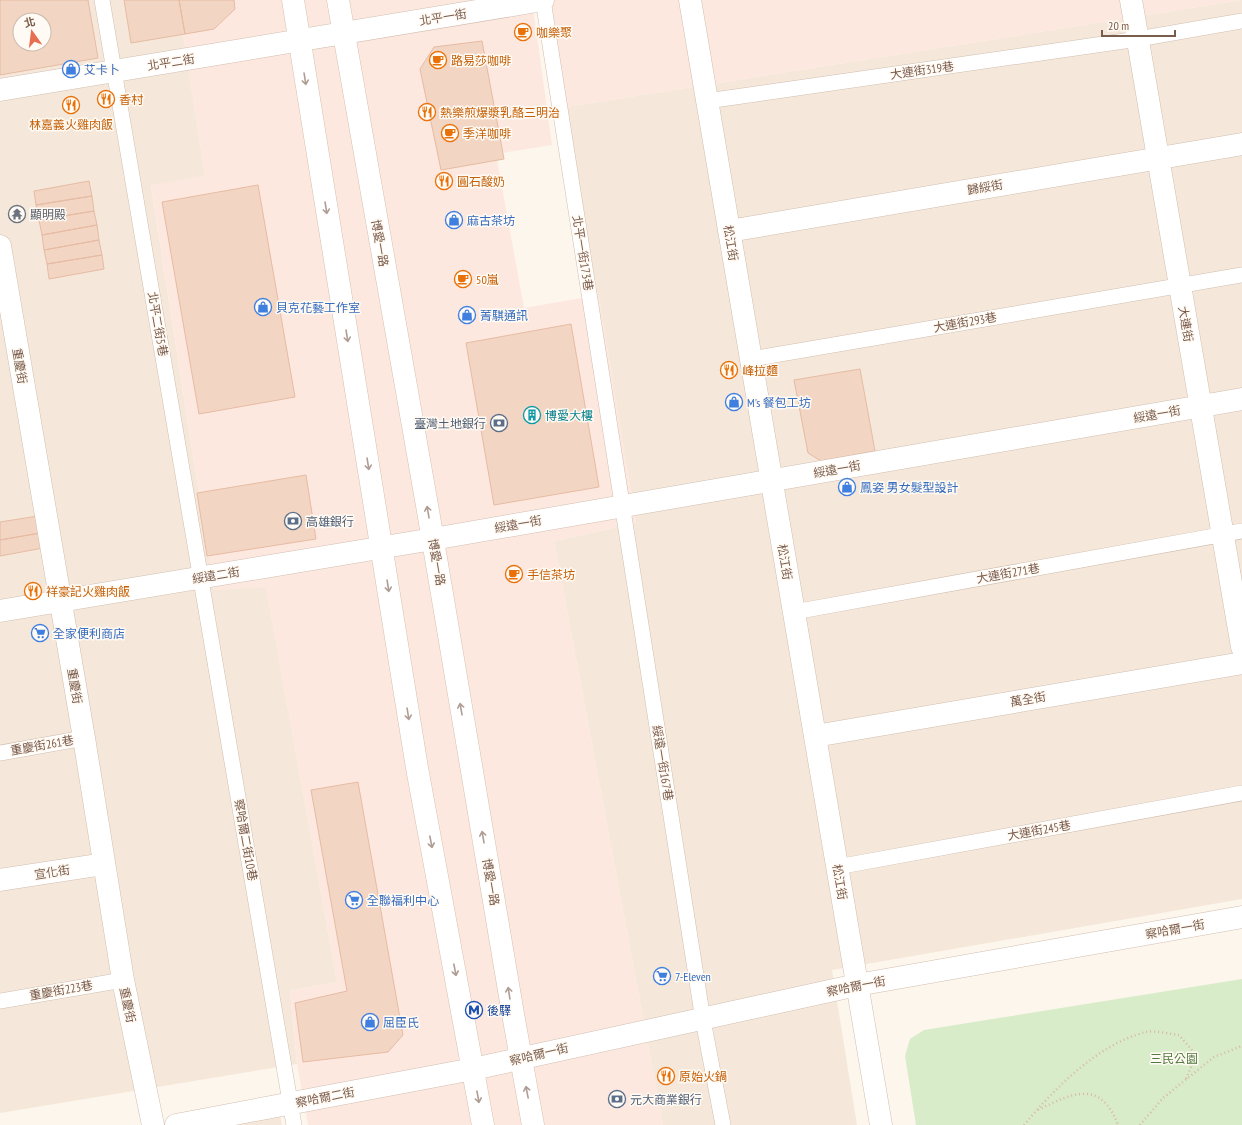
<svg xmlns="http://www.w3.org/2000/svg" width="1242" height="1125" font-family="'PT Sans Narrow','Noto Sans TC',sans-serif">
<style>
.residential{fill:#f5e8da;fill-rule:evenodd}
.commercial{fill:#fde8e0}
.green{fill:#d8ecc9}
.building{fill:#f3d5c3;stroke:#e6bba3;fill-rule:evenodd}
.lines{fill:none;stroke-linecap:round;stroke-linejoin:round}
.lane-casing{stroke:#d1beb0;stroke-width:16}
.street-casing{stroke:#d1beb0;stroke-width:23}
.secondary-casing{stroke:#d6c0b0;stroke-width:23}
.path{stroke:#d9b8a5;stroke-width:2.5;stroke-dasharray:1 3;stroke-linecap:butt}
.lane{stroke:#fff;stroke-width:15}
.street{stroke:#fff;stroke-width:22}
.secondary{stroke:#fff;stroke-width:22}
.oneway{stroke:#af9d94}
.labels{text-anchor:middle;dominant-baseline:central;stroke-width:3;stroke-linejoin:round;paint-order:stroke}
.street-label{font-size:12px;fill:#7a5c4d;stroke:#fffaf3}
.food-label{font-size:12px;fill:#c56008;stroke:#fffaf3;text-anchor:start}
.shop-label{font-size:12px;fill:#366cbe;stroke:#fffaf3;text-anchor:start}
.worship-label{font-size:12px;fill:#5b616d;stroke:#fffaf3;text-anchor:start}
.culture-label{font-size:12px;fill:#0d838f;stroke:#fffaf3;text-anchor:start}
.service-label{font-size:12px;fill:#4e5e75;stroke:#fffaf3;text-anchor:start}
.transit-label{font-size:12px;fill:#164399;stroke:#fffaf3;text-anchor:start}
.park-label{font-size:12px;fill:#537a41;stroke:#fffaf3}
</style>
<rect width="100%" height="100%" fill="#fdf6ec"/>
<path class="residential" d="M0 0H178L205 176 151 186 214 590 266 586 337 982 290 991 297 1064 0 1113ZM20 20H44V44H20Z
M1242 0V899L832 970 857 1125H663L554 541 636 523 566 107Z
M279 1110 282 1125H210Z"/>
<path class="commercial" d="M178 0H532L552 145 496 154 524 308 599 295 636 523 554 541 663 1125H308L297 1064 290 991 337 982 266 587 214 590 151 185 205 176Z
M550 0H1242L566 107Z"/>
<path class="green" d="M1242 979V1125H916L905 1056 910 1039 924 1030Z"/>
<path class="building" d="M0 0H88L98 58 0 75ZM20 20H44V44H20Z
M124 0H179L185 34 131 43Z
M179 0H234L235 9 214 29 185 34Z
M482 41 504 159 441 170 420 69 434 47Z
M89 181 92 196 36 205 34 191Z
M258 185 295 397 199 414 162 202Z
M92 196 94 211 39 220 36 205Z
M94 211 97 225 42 235 39 220Z
M97 225 99 240 44 250 42 235Z
M99 240 102 255 47 264 44 250Z
M102 255 104 269 49 279 47 264Z
M571 324 599 487 494 505 466 343Z
M860 369 875 451 821 461 808 453 794 380Z
M306 475 316 539 207 556 197 493Z
M38 516 40 533 0 540V522Z
M40 533 43 548 0 556V540Z
M358 782 403 1035 388 1052 303 1062 295 1003 347 991 311 790Z"/>
<g class="lines">
<g class="lane-casing">
<path id="lane" d="M102 0 294 1125
M543 0 703 1020 723 1125
M707 101 1138 39 1242 21
M751 359 1242 275
M794 612 1242 531
M0 753 84 738
M837 867 1242 793
M0 1001 123 980"/>
</g>
<g class="street-casing">
<path id="street" d="M690 0 881 1125
M1131 0 1242 647
M0 90 543 0
M729 231 1242 144
M0 246 84 738 123 980 153 1125
M0 611 433 539 1242 399
M815 736 1242 663
M0 880 104 864
M176 1125 473 1069 857 985 1242 917"/>
</g>
<g class="secondary-casing">
<path id="secondary" d="M293 0 417 768 483 1125
M338 0 428 511 513 1014 533 1125"/>
</g>
<path class="path" d="M1038 1110C1072 1093 1101 1079 1118 1125
M1024 1125C1055 1088 1098 1044 1146 1032 1155 1030 1169 1034 1179 1035L1196 1055 1186 1079
M1140 1125 1163 1098 1214 1057 1242 1046"/>
<use href="#lane" class="lane"/>
<use href="#street" class="street"/>
<use href="#secondary" class="secondary"/>
</g>
<defs><path id="oneway-shaft" d="M-6 0H5M1.5-3L5.5 0L1.5 3" fill="none" stroke-width="1.6" stroke-linecap="round" stroke-linejoin="round"/></defs>
<g class="oneway">
<use href="#oneway-shaft" transform="translate(305 79) rotate(81)"/>
<use href="#oneway-shaft" transform="translate(326 208) rotate(81)"/>
<use href="#oneway-shaft" transform="translate(347 336) rotate(81)"/>
<use href="#oneway-shaft" transform="translate(368 464) rotate(81)"/>
<use href="#oneway-shaft" transform="translate(428 512) rotate(-100)"/>
<use href="#oneway-shaft" transform="translate(388 586) rotate(81)"/>
<use href="#oneway-shaft" transform="translate(461 709) rotate(-100)"/>
<use href="#oneway-shaft" transform="translate(408 714) rotate(81)"/>
<use href="#oneway-shaft" transform="translate(483 837) rotate(-100)"/>
<use href="#oneway-shaft" transform="translate(431 842) rotate(79)"/>
<use href="#oneway-shaft" transform="translate(455 970) rotate(79)"/>
<use href="#oneway-shaft" transform="translate(509 993) rotate(-99)"/>
<use href="#oneway-shaft" transform="translate(527 1092) rotate(-101)"/>
<use href="#oneway-shaft" transform="translate(478 1097) rotate(80)"/>
</g>
<defs>
<g id="cafe-ring" transform="scale(0.9)"><circle r="9.5" fill="#fffaf3" stroke="#e8710a" stroke-width="1.5"/><path d="M-5.5-4.5H6V0H3Q3 3.5 0 3.5H-2.5Q-5.5 3.5-5.5 0ZM3-3.2v2h1.7v-2ZM-6 4.5H4V6H-6Z" fill="#e8710a"/></g>
<g id="shop-ring" transform="scale(0.9)"><circle r="9.5" fill="#fffaf3" stroke="#3f7fe0" stroke-width="1.5"/><path d="M-5-2.5h2.3a2.7 3.5 0 0 1 5.4 0H5L5.5 6h-11ZM-1.5-2.5h3a1.5 2.3 0 0 0-3 0Z" fill="#3f7fe0"/></g>
<g id="restaurant-ring" transform="scale(0.9)"><circle r="9.5" fill="#fffaf3" stroke="#e8710a" stroke-width="1.5"/><path d="M-5-6h1v4h1v-4h1v4h1v-4h1v5L-1.5 .5V6h-2V.5L-5-1ZM5-6V6H3V1.5H1.5Q1.5-4 5-6Z" fill="#e8710a"/></g>
<g id="temple-ring" transform="scale(0.9)"><circle r="9.5" fill="#fffaf3" stroke="#6b7280" stroke-width="1.5"/><path d="M0-6L5-2H3V0L6.5 2.5H4V6H1.5V3h-3V6H-4V2.5H-6.5L-3 0V-2H-5Z" fill="#6b7280"/></g>
<g id="building-ring" transform="scale(0.9)"><circle r="9.5" fill="#fffaf3" stroke="#0f9aa8" stroke-width="1.5"/><path d="M-4-6H4V6H1V3H-1V6H-4ZM-2.5-4.3h1.7v1.8h-1.7ZM.8-4.3h1.7v1.8H.8ZM-2.5-1h1.7V.8h-1.7ZM.8-1h1.7V.8H.8Z" fill="#0f9aa8"/></g>
<g id="bank-ring" transform="scale(0.9)"><circle r="9.5" fill="#fffaf3" stroke="#5c6f8a" stroke-width="1.5"/><path d="M-6-4H6V4H-6ZM0-2.3a2.3 2.3 0 1 0 0 4.6a2.3 2.3 0 1 0 0-4.6Z" fill="#5c6f8a"/></g>
<g id="supermarket-ring" transform="scale(0.9)"><circle r="9.5" fill="#fffaf3" stroke="#3f7fe0" stroke-width="1.5"/><path d="M-6-5.5h2.5l.6 2H6L4.5 2H-2.5L-4.4-4H-6ZM-1.5 3.2a1.3 1.3 0 1 0 .1 0ZM3 3.2a1.3 1.3 0 1 0 .1 0Z" fill="#3f7fe0"/></g>
<g id="metro-ring" transform="scale(0.9)"><circle r="9.5" fill="#fffaf3" stroke="#1a4fb4" stroke-width="1.5"/><path d="M-5.5 5V-5H-3L0 0L3-5H5.5V5H3V-.5L0 4L-3-.5V5Z" fill="#1a4fb4"/></g>
</defs>
<g fill-rule="evenodd">
<use href="#cafe-ring" x="523" y="32"/>
<use href="#cafe-ring" x="438" y="60"/>
<use href="#shop-ring" x="71" y="69"/>
<use href="#restaurant-ring" x="106" y="99"/>
<use href="#restaurant-ring" x="71" y="105"/>
<use href="#restaurant-ring" x="427" y="112"/>
<use href="#cafe-ring" x="450" y="133"/>
<use href="#restaurant-ring" x="444" y="181"/>
<use href="#temple-ring" x="17" y="214"/>
<use href="#shop-ring" x="454" y="220"/>
<use href="#cafe-ring" x="463" y="279"/>
<use href="#shop-ring" x="263" y="307"/>
<use href="#shop-ring" x="467" y="315"/>
<use href="#restaurant-ring" x="729" y="370"/>
<use href="#shop-ring" x="734" y="402"/>
<use href="#building-ring" x="532" y="415"/>
<use href="#bank-ring" x="499" y="423"/>
<use href="#shop-ring" x="847" y="487"/>
<use href="#bank-ring" x="293" y="521"/>
<use href="#cafe-ring" x="514" y="574"/>
<use href="#restaurant-ring" x="33" y="591"/>
<use href="#supermarket-ring" x="40" y="633"/>
<use href="#supermarket-ring" x="354" y="900"/>
<use href="#supermarket-ring" x="662" y="976"/>
<use href="#metro-ring" x="474" y="1010"/>
<use href="#shop-ring" x="370" y="1022"/>
<use href="#restaurant-ring" x="666" y="1076"/>
<use href="#bank-ring" x="617" y="1099"/>
</g>
<g class="labels">
<g class="street-label">
<text transform="translate(443 17) rotate(-9)">北平一街</text>
<text transform="translate(171 62) rotate(-9)">北平二街</text>
<text transform="translate(922 70) rotate(-8)">大連街319巷</text>
<text transform="translate(985 187) rotate(-10)">歸綏街</text>
<text transform="translate(380 243) rotate(80)">博愛一路</text>
<text transform="translate(731 243) rotate(80)">松江街</text>
<text transform="translate(583 253) rotate(81)">北平一街173巷</text>
<text transform="translate(965 322) rotate(-10)">大連街293巷</text>
<text transform="translate(158 324) rotate(80)">北平二街5巷</text>
<text transform="translate(1186 324) rotate(80)">大連街</text>
<text transform="translate(20 366) rotate(80)">重慶街</text>
<text transform="translate(1157 414) rotate(-10)">綏遠一街</text>
<text transform="translate(837 469) rotate(-10)">綏遠一街</text>
<text transform="translate(518 524) rotate(-10)">綏遠一街</text>
<text transform="translate(437 562) rotate(80)">博愛一路</text>
<text transform="translate(785 562) rotate(80)">松江街</text>
<text transform="translate(1008 573) rotate(-10)">大連街271巷</text>
<text transform="translate(216 575) rotate(-9)">綏遠二街</text>
<text transform="translate(75 686) rotate(80)">重慶街</text>
<text transform="translate(1028 699) rotate(-10)">萬全街</text>
<text transform="translate(42 745) rotate(-10)">重慶街261巷</text>
<text transform="translate(663 763) rotate(81)">綏遠一街167巷</text>
<text transform="translate(1039 830) rotate(-10)">大連街245巷</text>
<text transform="translate(246 840) rotate(80)">察哈爾二街10巷</text>
<text transform="translate(52 872) rotate(-9)">宣化街</text>
<text transform="translate(491 882) rotate(80)">博愛一路</text>
<text transform="translate(840 882) rotate(80)">松江街</text>
<text transform="translate(1175 929) rotate(-10)">察哈爾一街</text>
<text transform="translate(856 986) rotate(-11)">察哈爾一街</text>
<text transform="translate(61 990) rotate(-10)">重慶街223巷</text>
<text transform="translate(128 1005) rotate(78)">重慶街</text>
<text transform="translate(539 1054) rotate(-13)">察哈爾一街</text>
<text transform="translate(325 1097) rotate(-11)">察哈爾二街</text>
</g>
<g class="food-label">
<text x="536" y="32">咖樂聚</text>
<text x="451" y="60">路易莎咖啡</text>
<text x="119" y="99">香村</text>
<text x="440" y="112">熱樂煎爆漿乳酪三明治</text>
<text x="71" y="124" text-anchor="middle">林嘉義火雞肉飯</text>
<text x="463" y="133">季洋咖啡</text>
<text x="457" y="181">圓石酸奶</text>
<text x="476" y="279">50嵐</text>
<text x="742" y="370">峰拉麵</text>
<text x="527" y="574">手信茶坊</text>
<text x="46" y="591">祥豪記火雞肉飯</text>
<text x="679" y="1076">原始火鍋</text>
</g>
<g class="shop-label">
<text x="84" y="69">艾卡卜</text>
<text x="467" y="220">麻古茶坊</text>
<text x="276" y="307">貝克花藝工作室</text>
<text x="480" y="315">菁騏通訊</text>
<text x="747" y="402">M's 餐包工坊</text>
<text x="860" y="487">鳳姿 男女髮型設計</text>
<text x="53" y="633">全家便利商店</text>
<text x="367" y="900">全聯福利中心</text>
<text x="675" y="976">7-Eleven</text>
<text x="383" y="1022">屈臣氏</text>
</g>
<g class="worship-label">
<text x="30" y="214">顯明殿</text>
</g>
<g class="culture-label">
<text x="545" y="415">博愛大樓</text>
</g>
<g class="service-label">
<text x="486" y="423" text-anchor="end">臺灣土地銀行</text>
<text x="306" y="521">高雄銀行</text>
<text x="630" y="1099">元大商業銀行</text>
</g>
<g class="transit-label">
<text x="487" y="1010">後驛</text>
</g>
<g class="park-label">
<text x="1174" y="1058">三民公園</text>
</g>
</g>
<g transform="translate(32 32) rotate(346)"><circle r="19" fill="#fffaf3" stroke="#cabbb1"/>
<path d="M0-3L7 15L0 10L-7 15Z" fill="#e76f51"/>
<text y="-6" font-size="11" font-weight="bold" text-anchor="middle" fill="#7a5c4d">北</text>
</g>
<path d="M1102 30v6h73v-6" fill="none" stroke="#7a5c4d" stroke-width="2"/>
<text x="1108" y="30" font-size="12" fill="#7a5c4d" stroke="#fffaf3" stroke-width="3" paint-order="stroke">20 m</text>
</svg>
